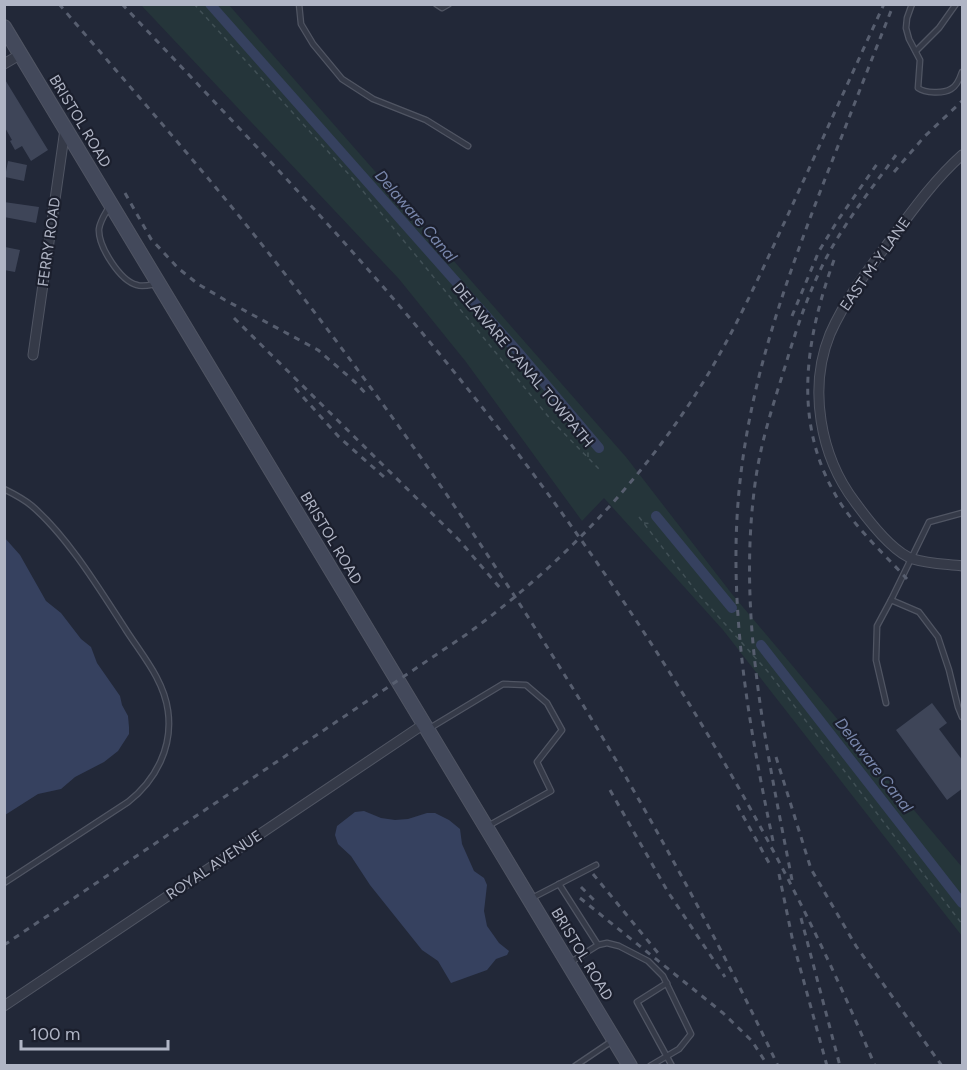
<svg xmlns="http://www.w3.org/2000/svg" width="967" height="1070" viewBox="0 0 967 1070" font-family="Figtree,sans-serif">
<rect width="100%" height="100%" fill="#222838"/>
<polygon fill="#25353a" points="141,5 229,5 626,457 732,594 962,867 962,936 723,630 604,498 582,521 466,362 399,279"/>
<g fill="#36415f">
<polygon points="4,537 20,555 46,601 61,613 81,639 91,647 97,663 120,696 122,705 128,716 129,727 129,734 118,751 104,762 75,777 61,789 38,794 5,815"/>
<polygon points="364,811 381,818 395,820 408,819 427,813 435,813 449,820 460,829 462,844 474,871 484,878 487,885 484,911 487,926 499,943 509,951 507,955 496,959 487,970 451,983 438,961 422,950 370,885 351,856 338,844 335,835 337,826 355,812"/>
</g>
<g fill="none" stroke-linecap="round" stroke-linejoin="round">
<g stroke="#36415f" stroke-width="10">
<polyline points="210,4 519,353 599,448"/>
<polyline points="656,516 732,608"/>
<polyline points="761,645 962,903"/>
</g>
</g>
<g fill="#3e4558">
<polygon points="4,78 48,150 31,161 22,146 15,150 10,141 12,140 4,126"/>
<polygon points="8,161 27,165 24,181 5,177"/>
<polygon points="4,202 39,207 36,223 4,217"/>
<polygon points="5,247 20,250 15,272 4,270"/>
<polygon points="932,703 947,723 939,729 963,761 963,788 947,800 896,730"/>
</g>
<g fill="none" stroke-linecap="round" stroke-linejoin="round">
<defs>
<g id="service">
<polyline points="299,4 301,24 313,44 342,79 373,99 426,120 468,146"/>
<polyline points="436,4 442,8 449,4"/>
<path d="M912,4l-5,14 -1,10 3,11 11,21 -2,28c7,5 25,6 33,1 6,-3 9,-11 11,-17"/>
<polyline points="916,51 939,28 956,4"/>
<path d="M109,207c-4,7 -9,14 -10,22 -1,17 21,52 38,56 5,2 13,0 19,-1"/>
<path d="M4,489c10,5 20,10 28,17 36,31 68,84 94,124 16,25 38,50 42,81 5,36 -12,69 -40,91l-124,81"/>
<polyline points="962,513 929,522 891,600 919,612 938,637 949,670 958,707 962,717"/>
<polyline points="886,703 876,660 877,626 891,600"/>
<polyline points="430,728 503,684 526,685 547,703 562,730 537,762 551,791 488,826"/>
<polyline points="559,884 598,945"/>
<polyline points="532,898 596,865"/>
<polyline points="571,962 598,945 607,943 619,946 648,961 663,976 691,1034 679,1049 650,1066"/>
<polyline points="667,983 637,1002 672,1066"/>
<polyline points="575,1066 612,1041"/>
</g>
<g id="minor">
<polyline points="4,64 21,54"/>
<path d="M962,155c-28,25 -50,56 -73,87 -22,29 -44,58 -59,92 -22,54 -10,122 25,168 13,18 37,50 58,57 16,5 33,5 49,7"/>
<polyline points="33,355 65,129"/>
<polyline points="4,1006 424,724"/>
</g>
<polyline id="secondary" points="4,27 630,1066"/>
</defs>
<use href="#service" stroke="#505563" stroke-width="7"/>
<use href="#minor" stroke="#505563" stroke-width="11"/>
<use href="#secondary" stroke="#505563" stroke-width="16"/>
<g stroke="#415056" stroke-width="1.5" stroke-dasharray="4.5 4.5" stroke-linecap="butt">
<polyline points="194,4 353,179 552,421 599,469"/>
<polyline points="588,457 588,448"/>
<polyline points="639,517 699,595 769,673 962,924"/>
<polyline points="644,523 653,524"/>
</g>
<use href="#service" stroke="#353a48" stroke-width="4.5"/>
<use href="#minor" stroke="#353a48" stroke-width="9"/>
<use href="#secondary" stroke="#43495b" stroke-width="14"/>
<g stroke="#575e6f" stroke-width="3" stroke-dasharray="6 6" stroke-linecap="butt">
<path d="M59,4c70,82 142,163 208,247 197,250 375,527 511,815"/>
<path d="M122,4c95,101 191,200 281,306 191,226 358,481 472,756"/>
<polyline points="894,172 924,137 962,101"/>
<polyline points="125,193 151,239 178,268 198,284 225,300 318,350 355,382 368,396"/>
<path d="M834,260c-30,83 -43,169 9,247 18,26 43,49 64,72"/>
<polyline points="792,316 819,251 838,220 877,164"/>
<polyline points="234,318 459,540 500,588"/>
<polyline points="295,388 339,437 384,477"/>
<polyline points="776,757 811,869 856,946 942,1066"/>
<polyline points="610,790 668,892 725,977"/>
<polyline points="737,805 769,863"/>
<path d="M773,841c-20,-95 -38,-193 -37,-291 1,-134 42,-249 89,-371 23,-58 45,-116 68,-173"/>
<polyline points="593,874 658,953"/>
<polyline points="779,874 793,942 827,1066"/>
<path d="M792,880c-25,-130 -55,-262 -37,-396 5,-39 17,-76 29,-114 13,-43 27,-87 50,-126 18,-31 41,-60 62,-89"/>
<polyline points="581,887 598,904"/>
<polyline points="580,898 723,1013 752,1041 768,1066"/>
<polyline points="801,918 840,1066"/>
<path d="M4,945l463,-311c92,-67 171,-149 232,-245 34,-54 60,-112 87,-170 33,-72 65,-143 98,-215"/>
</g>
</g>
<g text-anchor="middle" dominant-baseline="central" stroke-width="4.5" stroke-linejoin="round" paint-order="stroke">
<g font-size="15" fill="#b0b5c5" stroke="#1b1f2d">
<text transform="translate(80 121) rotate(59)">BRISTOL ROAD</text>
<text transform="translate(49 242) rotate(-82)">FERRY ROAD</text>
<text transform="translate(875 264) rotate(-55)">EAST M-Y LANE</text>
<text transform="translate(523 365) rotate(50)">DELAWARE CANAL TOWPATH</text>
<text transform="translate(331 538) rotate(59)">BRISTOL ROAD</text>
<text transform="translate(214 865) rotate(-34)">ROYAL AVENUE</text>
<text transform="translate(582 954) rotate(59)">BRISTOL ROAD</text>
</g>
<g font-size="16" font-style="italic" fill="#7987ac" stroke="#1b1f2d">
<text transform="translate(416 216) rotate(49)">Delaware Canal</text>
<text transform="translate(874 765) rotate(52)">Delaware Canal</text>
</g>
</g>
<rect width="967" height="1070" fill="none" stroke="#b0b5c5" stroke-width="12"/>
<path d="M21 1040v9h147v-9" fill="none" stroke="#b0b5c5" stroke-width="3"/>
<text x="30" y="1040" font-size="18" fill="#b0b5c5" stroke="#1b1f2d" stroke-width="4.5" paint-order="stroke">100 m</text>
</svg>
